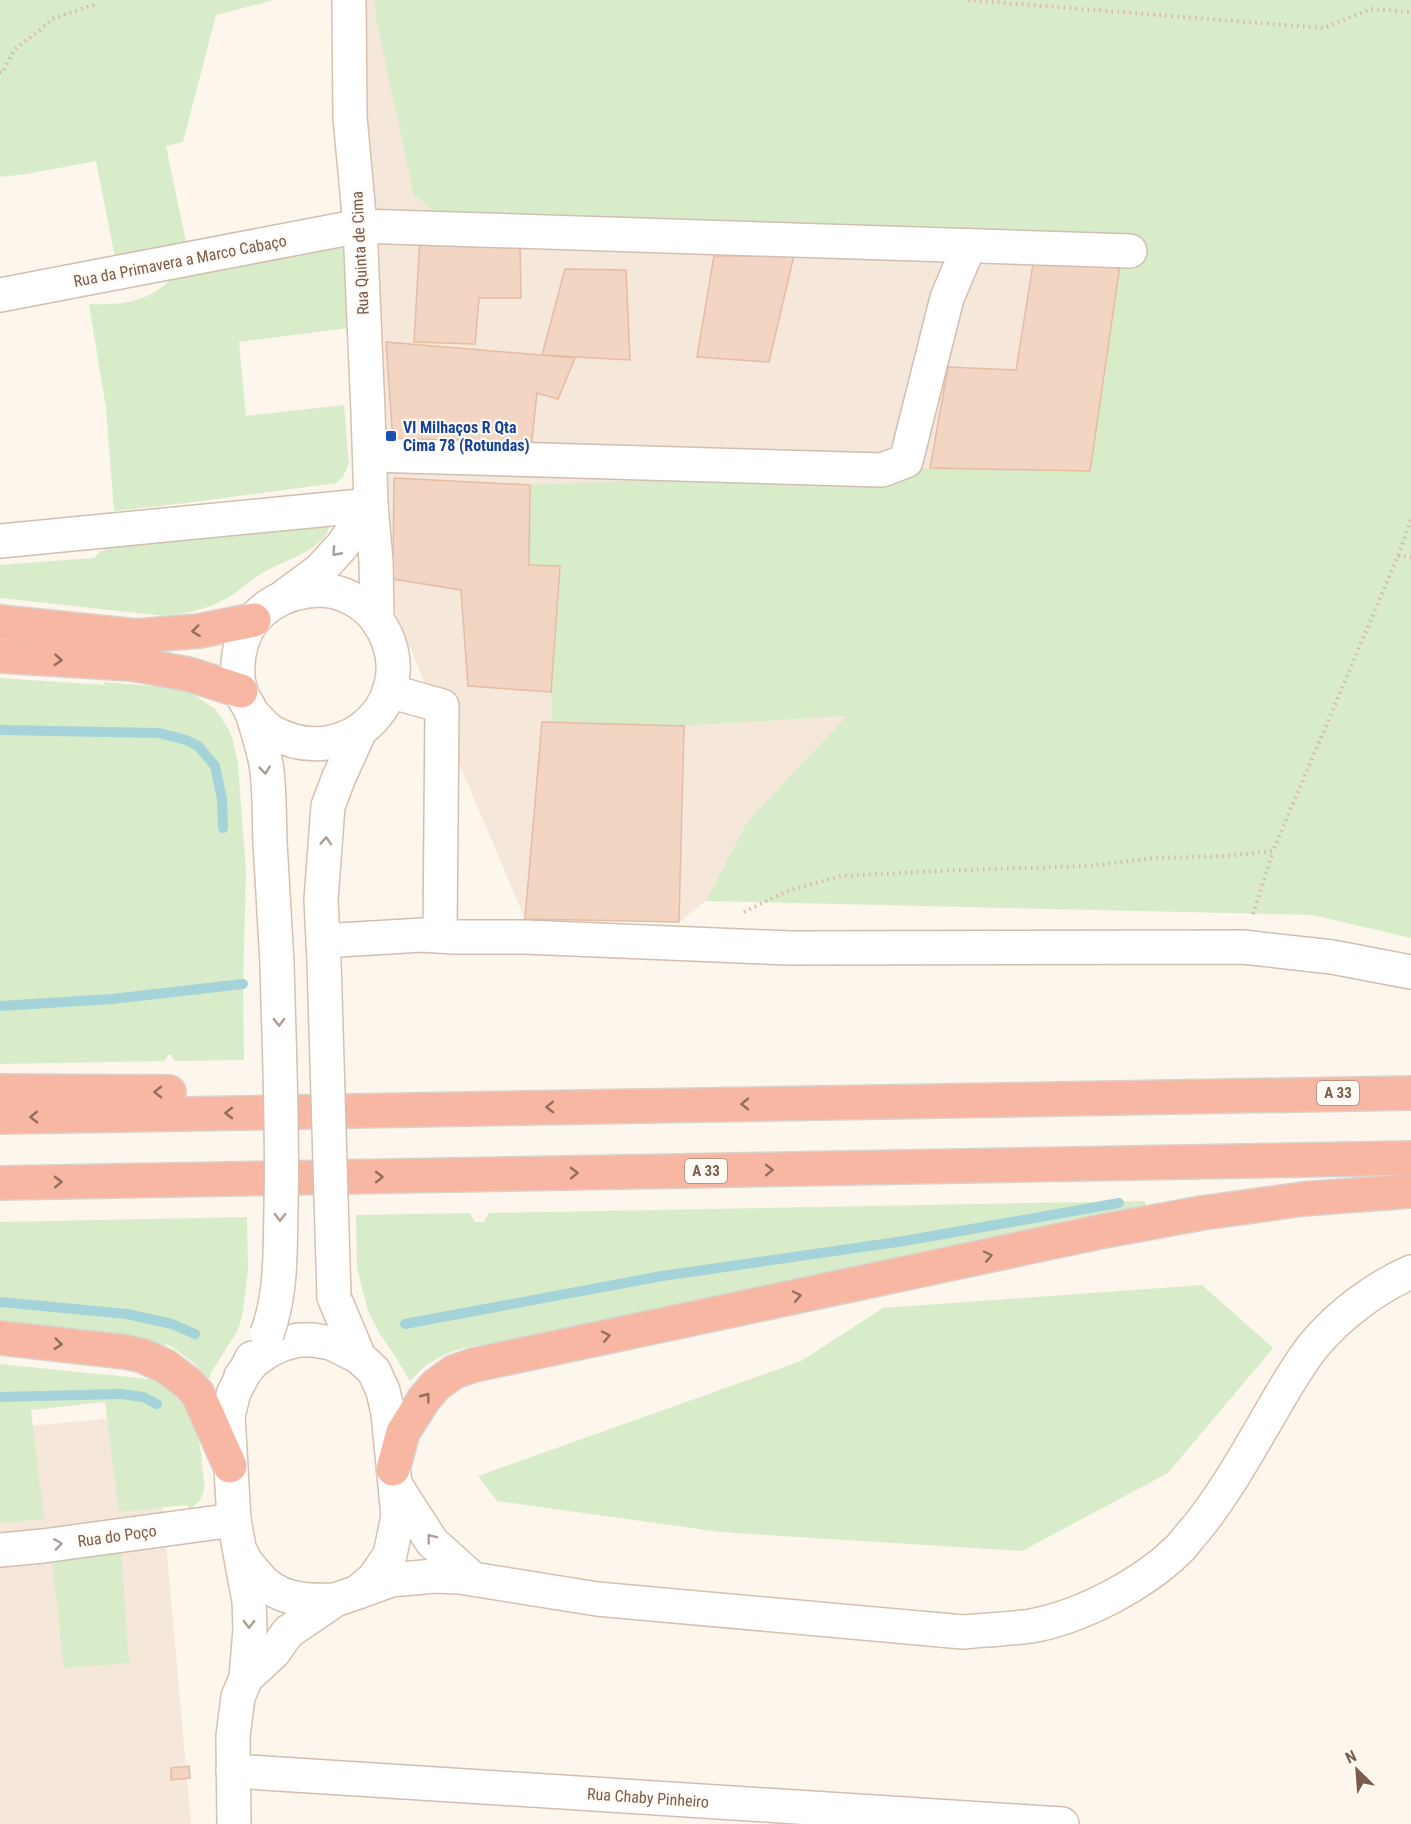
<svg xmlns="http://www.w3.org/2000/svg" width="1411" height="1824" viewBox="0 0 1411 1824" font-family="'Roboto Condensed',sans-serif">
<rect width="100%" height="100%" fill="#fdf6ec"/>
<g fill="#f5e8da">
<polygon points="358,0 375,0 376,19 1120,265 1090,471 930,468 560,566 551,692 552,722 684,726 848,716 747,822 706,901 679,922 525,919 384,586"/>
<polygon points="114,1418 155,1419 191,1824 0,1824 0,1427 7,1428"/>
</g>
<g fill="#d8ecc9">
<polygon points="0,0 274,0 216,15 183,142 166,146 186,242 115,258 96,161 27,174 0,177"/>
<polygon points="375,0 1411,0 1411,938 1313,915 706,901 747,822 847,716 684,726 552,722 551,692 560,566 529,565 530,485 930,468 1090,471 1120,265 450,223 414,195 376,19"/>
<path d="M345,245l4,83 -110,14 7,74 98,-11 5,58 -6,14 -7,6 -150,20 -72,8 -8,-103 -17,-104c33,1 58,-1 82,-25z"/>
<path d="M330,517c-1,5 -1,10 -2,14 -8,19 -46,31 -62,40 -12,6 -20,14 -31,22 -21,15 -45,20 -70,23l-165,-18v-33l94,-7 6,-6 13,-7z"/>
<polygon points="0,678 104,685 104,682 173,688 191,693 215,709 229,730 233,741 238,764 246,872 243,984 244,1060 174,1061 171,1055 168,1055 164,1061 0,1064"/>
<path d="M1145,1201v7l-647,136c-31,2 -48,5 -74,23 -5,4 -9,10 -14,14l-15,-25 -15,-22 -12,-23 -11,-43 -1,-53 114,-2 5,9h9l5,-9z"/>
<path d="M247,1217l1,54 -6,46 -5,15 -24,37 -4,9h-2c-10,-15 -25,-24 -40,-34l-6,5 -161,-26v-101z"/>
<polygon points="1202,1285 1273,1348 1168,1473 1022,1551 720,1532 497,1501 478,1476 801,1361 883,1308"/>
<path d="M0,1364l148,15 1,-2c12,7 24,15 33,26 16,21 19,44 21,70 1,8 3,16 -1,23 -2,6 -8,10 -13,13l-2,-4 -68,7 -14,-110 -74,8 13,109 -44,4z"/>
<polygon points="121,1552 129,1663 64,1668 52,1559"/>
</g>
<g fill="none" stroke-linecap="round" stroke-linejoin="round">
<g stroke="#a5d3da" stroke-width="10">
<polyline points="0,730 159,733 186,740 198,746 215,766 222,799 223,828"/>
<polyline points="0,1006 112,999 243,984"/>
<polyline points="0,1302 127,1314 172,1324 195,1334"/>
<polyline points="405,1324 662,1276 904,1241 1119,1203"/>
<polyline points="0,1397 121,1394 143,1397 157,1404"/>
</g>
</g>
<g fill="#f3d5c3" stroke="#e6bba3" stroke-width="1.5">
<polygon points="420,238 520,242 521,298 479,298 475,344 414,342"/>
<polygon points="794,255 769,362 697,357 714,256"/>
<polygon points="1034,258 1120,265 1090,471 930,468 948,367 1016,370"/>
<polygon points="565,269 626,270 630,360 542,355"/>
<polygon points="386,342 575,358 558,399 537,393 531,449 393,442"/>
<polygon points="394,478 530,485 529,565 560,566 551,692 468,686 461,590 393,579"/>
<polygon points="542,722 684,726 679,922 525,919"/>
<polygon points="189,1766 190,1778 171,1780 171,1768"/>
</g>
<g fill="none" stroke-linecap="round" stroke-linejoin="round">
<defs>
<g id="street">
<polyline points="0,295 360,226 1130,251"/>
<polyline points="370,455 882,470 906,461 947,298 969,246"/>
<polyline points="0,541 371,505"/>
<polyline points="389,691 442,706 440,936"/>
<polyline points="323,941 422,935 454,937 525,937 789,948 1243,947 1332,957 1411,972"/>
<polyline points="0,1550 43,1546 234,1520"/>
<polyline points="233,1771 1062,1824"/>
</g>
<g id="secondary">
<polyline points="349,0 350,117 360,226 368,412 371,505 376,561 377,619"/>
<polyline points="286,595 320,570 341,547 371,505"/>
<path d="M252,713c6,6 13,15 20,19 77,43 156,-40 105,-112 -12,-18 -37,-30 -58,-30 -34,1 -67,19 -77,52 -5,15 -6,35 -1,50 3,8 9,15 12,24 5,16 10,32 13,48 4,25 3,52 4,78 2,40 5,81 7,122"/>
<polyline points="324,961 321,900 328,806 339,777 360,731"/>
<polyline points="334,1297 359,1357"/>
<polyline points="241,1376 254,1361 268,1351 283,1344 298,1340 313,1340 331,1343 359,1357 374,1371 383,1391 388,1413 398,1516 390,1555 374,1578 358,1592 335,1600 288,1632 274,1652 246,1678"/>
<polyline points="396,1486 432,1542 473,1579"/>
<path d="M242,1554c3,8 9,14 14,20 20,26 48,27 79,26"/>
<path d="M358,1592l33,-12 44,-4 25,1 137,22 366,33c22,-2 45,-3 68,-6 50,-9 111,-41 147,-76 7,-7 12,-15 18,-21 26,-32 46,-67 67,-103 16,-27 31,-56 51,-81 25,-30 61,-57 97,-73"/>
<polyline points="234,1824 233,1736 238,1697 246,1678 250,1629 249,1601 234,1520 228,1416 234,1392 252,1358"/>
</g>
<g id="highway">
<polyline points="0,622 136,636 199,631 254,620"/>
<polyline points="0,656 132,664 188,674 241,691"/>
<polyline points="0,1091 169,1092"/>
<polyline points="0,1117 1411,1093"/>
<polyline points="0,1183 1411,1158"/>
<polyline points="0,1338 126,1352 143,1356 165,1366 188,1383 198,1394 230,1466"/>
<polyline points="393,1469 403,1432 424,1399 436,1385 454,1372 474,1365 1104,1231 1202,1213 1303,1199 1411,1191"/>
</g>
</defs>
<use href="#street" stroke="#d1beb0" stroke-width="36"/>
<use href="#secondary" stroke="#d6c0b0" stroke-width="36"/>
<use href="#highway" stroke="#dad1cd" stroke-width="36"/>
<g stroke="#d9b8a5" stroke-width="4" stroke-dasharray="1.5 4.5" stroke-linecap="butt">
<polyline points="968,0 1323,28 1371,9 1411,12"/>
<polyline points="0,72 2,73 15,49 40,30 52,19 93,5 95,0"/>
<polyline points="1398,556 1411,557"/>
<polyline points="744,912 787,891 841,876 960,870 1089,866 1154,858 1227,856 1273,851 1398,556 1411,519"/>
<polyline points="1253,914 1273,851"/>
</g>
<use href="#street" stroke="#fff" stroke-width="33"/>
<use href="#secondary" stroke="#fff" stroke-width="33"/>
<use href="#highway" stroke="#f7b7a3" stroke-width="33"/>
<defs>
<g id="secondary-bridge">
<polyline points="324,961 334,1297"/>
<path d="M267,1334c15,-41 13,-85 14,-127 2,-81 -2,-162 -4,-243"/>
</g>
</defs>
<use href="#secondary-bridge" stroke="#d6c0b0" stroke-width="36" stroke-linecap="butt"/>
<use href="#secondary-bridge" stroke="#fff" stroke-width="33"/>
</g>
<defs><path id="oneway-chevron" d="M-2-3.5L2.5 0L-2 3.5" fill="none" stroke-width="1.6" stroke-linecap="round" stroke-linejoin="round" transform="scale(1.5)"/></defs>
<g stroke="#af9d94">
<use href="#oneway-chevron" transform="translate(336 552) rotate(132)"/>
<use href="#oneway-chevron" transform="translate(265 770) rotate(84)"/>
<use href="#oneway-chevron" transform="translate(326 841) rotate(-86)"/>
<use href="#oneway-chevron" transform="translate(279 1022) rotate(89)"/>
<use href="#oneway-chevron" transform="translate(280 1217) rotate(91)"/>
<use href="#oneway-chevron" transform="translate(431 1538) rotate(-128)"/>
<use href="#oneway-chevron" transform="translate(58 1544) rotate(-8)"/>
<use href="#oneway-chevron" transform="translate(249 1624) rotate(91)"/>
</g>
<g stroke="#936e5e">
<use href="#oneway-chevron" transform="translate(196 631) rotate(173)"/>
<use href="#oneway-chevron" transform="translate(58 660) rotate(4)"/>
<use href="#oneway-chevron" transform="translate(158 1092) rotate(179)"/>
<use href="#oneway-chevron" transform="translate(745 1104) rotate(179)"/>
<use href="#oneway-chevron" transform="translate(550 1107) rotate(179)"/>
<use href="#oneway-chevron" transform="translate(229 1113) rotate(179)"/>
<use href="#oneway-chevron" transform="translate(34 1117) rotate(179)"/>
<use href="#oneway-chevron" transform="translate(769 1170) rotate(-1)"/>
<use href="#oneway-chevron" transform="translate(574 1173) rotate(-1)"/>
<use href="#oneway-chevron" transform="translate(379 1177) rotate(-1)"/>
<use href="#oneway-chevron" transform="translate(58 1182) rotate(-1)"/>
<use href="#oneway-chevron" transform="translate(988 1256) rotate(-12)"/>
<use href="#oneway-chevron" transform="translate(797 1296) rotate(-12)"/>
<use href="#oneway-chevron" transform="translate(606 1336) rotate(-12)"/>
<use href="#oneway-chevron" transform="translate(58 1344) rotate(6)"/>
<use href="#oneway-chevron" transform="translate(426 1397) rotate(-53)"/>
</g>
<rect fill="#1a4fb4" stroke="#fffaf3" stroke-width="2" x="385" y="430" width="12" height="12" rx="3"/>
<g text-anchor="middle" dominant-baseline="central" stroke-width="4.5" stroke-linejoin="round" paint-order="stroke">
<g fill="#fffaf3" stroke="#a28b7f" stroke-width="1.5">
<rect x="1317" y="1081" width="42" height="24" rx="4.5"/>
<rect x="685" y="1159" width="42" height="24" rx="4.5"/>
</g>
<g font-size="15" font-weight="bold" fill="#7a5c4d">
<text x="1338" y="1093">A 33</text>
<text x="706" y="1171">A 33</text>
</g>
<g font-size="16" fill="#7a5c4d" stroke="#fffaf3">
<text transform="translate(360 253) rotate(-93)">Rua Quinta de Cima</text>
<text transform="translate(180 261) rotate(-11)">Rua da Primavera a Marco Cabaço</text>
<text transform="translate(117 1536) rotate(-8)">Rua do Poço</text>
<text transform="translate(648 1798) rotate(4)">Rua Chaby Pinheiro</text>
</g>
<g font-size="16" font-weight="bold" fill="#164399" stroke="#fffaf3" text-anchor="start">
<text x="403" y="427">Vl Milhaços R Qta<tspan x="403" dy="18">Cima 78 (Rotundas)</tspan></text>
</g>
</g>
<g transform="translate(1357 1770) rotate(335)" stroke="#fffaf3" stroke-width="4.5" paint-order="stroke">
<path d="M0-4.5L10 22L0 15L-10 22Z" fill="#7a5c4d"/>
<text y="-9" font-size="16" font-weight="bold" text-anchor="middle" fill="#7a5c4d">N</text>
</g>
</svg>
